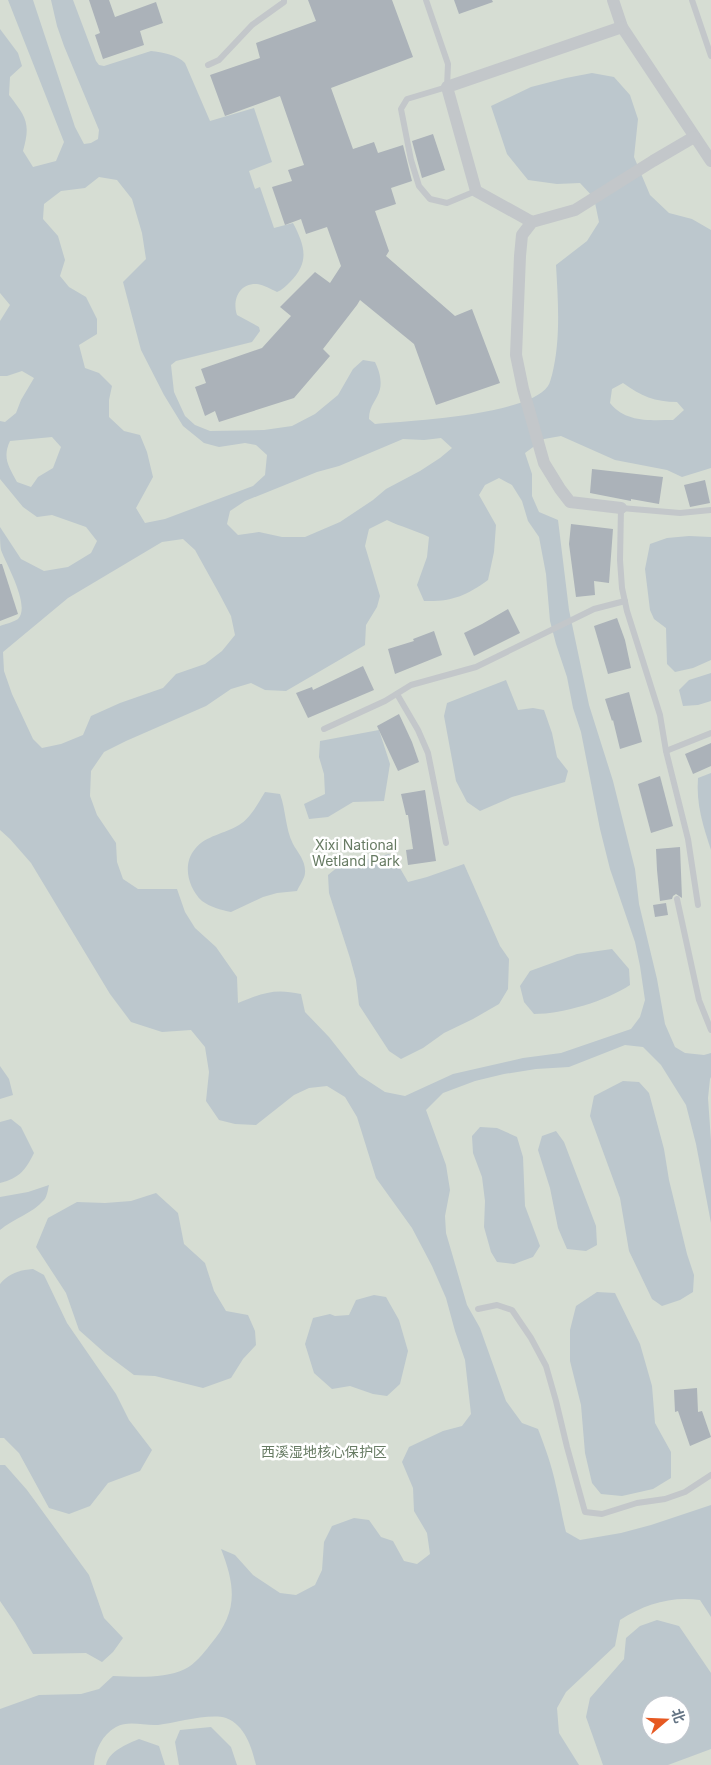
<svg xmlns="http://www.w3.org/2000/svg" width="711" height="1765" viewBox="0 0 711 1765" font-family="Inter,'Noto Sans SC',sans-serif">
<rect width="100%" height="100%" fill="#f6f6f2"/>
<path fill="#d6ddd3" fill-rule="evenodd" d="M0,0h711v1765h-711zM651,1705h30v30h-30z"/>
<g fill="#bcc7cd" fill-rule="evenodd">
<path d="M8,0h25l42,127 9,17 7,-1 7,-4 1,-9 -35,-84 -7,-20 -6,-26h22l23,61 3,4 5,1 47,-15c11,1 27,4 34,12l25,58 44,-13 18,54 -23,9 6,18 5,-2 14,41 19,-5c12,23 17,39 -3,59 -4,4 -8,8 -13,10 -6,-3 -13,-7 -20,-8 -18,-1 -25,16 -20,31l22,12 1,4 -8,11 -76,19 -5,4 3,27 11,24 10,9 15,6 54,-1 28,-4 23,-12 23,-19 15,-26 10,-9 12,2c4,8 7,18 5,27 -3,12 -11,16 -11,30l6,5c35,-3 153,-9 173,-38 2,-3 3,-8 4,-11 9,-36 6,-74 4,-110l31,-24 12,-19 -5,-24 -14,-15 -23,1 -29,-4 -21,-26 -16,-48 40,-19 35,-9 26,-5 22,4 16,18 8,24 -4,38 16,38 19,18 23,6 19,11v238l-29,9 -15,-7 -52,-10 -54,-24 -17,3 -19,14 7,21v22l7,16 19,8 11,90 20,95 24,76 22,88 4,35 18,75 8,45 10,23 10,6 19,2 7,-2v24l-1,2 -2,19 3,43v82l-15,-79 -10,-39 -25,-40 -18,-18 -18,-2 -56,22 -33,2 -32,5 -29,7 -32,12 -17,17 20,55 4,25 -5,26 1,17 21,72 13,23 26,73 16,22 16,6c7,18 14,37 18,57 4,16 6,31 10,46l14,8 41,-7 30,-8 60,-20v112l-11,-17c-29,-4 -55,4 -80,20l-5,26 -49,46 -9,16 2,25 20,32h-323c-4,-17 -11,-40 -30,-47 -17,-5 -50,5 -68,7 -14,1 -29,-5 -42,2 -14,8 -21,23 -22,38h-94v-56l39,-14 42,-1 18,-5 14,-13c23,1 51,3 72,-7 10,-5 18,-15 25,-24 28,-32 26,-58 11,-96l14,6 18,20 27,18 16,2 19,-10 7,-15 2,-28 8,-16 22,-8 15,2 12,17 12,4 11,20 13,3 13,-10 -3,-21 -13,-22 -1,-23 -11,-26 7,-15 34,-16 19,-5 9,-12 -6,-54 -10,-29 -9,-33 -14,-32 -20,-38 -36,-50 -19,-61 -12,-20 -18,-11 -18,2 -15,7 -38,30 -21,-1 -16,-4 -13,-19 3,-29 -4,-25 -14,-17 -29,2 -31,-10 -21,-28 -79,-131 -21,-24 -10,-9v-204c5,-2 14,-4 18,-7 13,-13 -12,-55 -17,-69 -1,-6 -1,-16 -1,-23l21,32 23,12 24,-4 23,-14 6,-12 -11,-14 -34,-12 -15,2 -14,-10 -23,-28v-58l5,1 11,-9 5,-13 13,-22 -12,-7 -15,5h-7v-55l10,-16 -10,-12v-264l18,24 4,13 -12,11 -1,18c17,22 22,28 14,56l10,16 23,-6 8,-19zM99,177l18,3 15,19 10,34 4,26 -23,23 18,68 23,45 19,31 21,17 15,4 26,-4 11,2 11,10 -2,20 -12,11 -88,33 -20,4 -9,-15 17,-31 -6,-25 -7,-17 -16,-4 -15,-14v-17l3,-14 -13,-13 -14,-5 -6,-23 18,-11v-15l-11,-22 -17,-10 -9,-11 5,-16 -7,-24 -15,-17 1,-15 17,-13 24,-3zM623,383c18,13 32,19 54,19l7,8 -11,10c-23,0 -47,3 -63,-17l2,-14zM52,437l9,10 -8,21 -15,9 -7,10 -14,-5c-8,-15 -15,-24 -7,-41zM441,438l11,10 -12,10 -20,13 -34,18 -13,11 -33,22 -35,15h-23l-23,-5 -21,3 -11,-11 3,-13 15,-10 72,-29 22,-6 64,-27 21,1zM499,478l13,7 10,16 6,20 11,16 7,37 4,47 6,23 11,33 6,31 8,24 19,97 10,40 25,73 5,24 5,34 -5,17 -9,12 -70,24 -38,5 -70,16 -48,22 -20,-4 -26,-17 -30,-38 -24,-25 -4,-18c-27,-6 -38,-1 -63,9l-1,-26 -21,-30 -21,-19 -10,-16 -8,-23h-39l-15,-10 -6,-17 -1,-19 -19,-28 -7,-19 1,-25 13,-19 22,-11 80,-35 25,-17 20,-6 14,7 21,1 79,-46 1,-20 11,-18 3,-11 -15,-50 4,-17 18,-9c14,7 28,10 42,17l-2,20 -10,28 7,16c27,1 42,-5 64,-21l6,-28 2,-27 -17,-30 6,-10zM183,539l12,11 25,45 11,21 4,19 -13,16 -17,13 -29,10 -13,14 -43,15 -29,13 -8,19 -22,9 -19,4 -9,-9 -21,-45 -8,-23 -1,-19 65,-54 94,-56z"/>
<polygon points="689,536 711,537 711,660 693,668 675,672 667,664 666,628 654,619 650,610 645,569 650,544 667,538"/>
<polygon points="711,673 711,701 698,705 683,706 679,690 689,680"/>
<polygon points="506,680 518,710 533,708 544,710 552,733 557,757 568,771 565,782 512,797 480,811 467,802 456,781 444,716 447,703"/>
<polygon points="379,730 390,764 384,801 353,802 328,817 309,819 304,804 325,794 324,774 319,757 320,741"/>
<path d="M711,773v77c-8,-24 -15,-46 -13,-72z"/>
<path d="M265,792l15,2c6,16 5,34 13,50 5,9 13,17 12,29 0,5 -6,13 -8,18l-20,2 -14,4 -32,15c-10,-2 -21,-5 -29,-11 -14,-13 -20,-37 -7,-52 11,-14 30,-15 44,-24 12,-7 19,-22 26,-33z"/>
<polygon points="389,854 397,863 408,882 427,877 464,864 500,946 509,959 508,989 499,1004 473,1019 444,1033 423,1048 401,1059 389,1051 359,1005 356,980 350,958 329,893 328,875 339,866"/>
<path d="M612,949l17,20 1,16c-24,16 -67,29 -96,29l-10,-12 -4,-16 10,-15 47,-17z"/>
<polygon points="0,1066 9,1079 13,1095 0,1099"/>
<polygon points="623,1081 639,1082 649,1093 664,1149 669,1180 687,1254 694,1275 693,1292 680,1300 662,1306 652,1299 629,1251 620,1198 590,1116 594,1096"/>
<path d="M11,1119l10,8 13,26c-8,16 -14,25 -34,30v-61z"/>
<polygon points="480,1127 497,1128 517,1137 523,1157 525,1206 540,1246 533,1257 514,1264 497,1262 491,1252 484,1227 485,1201 482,1177 473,1153 472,1136"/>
<polygon points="556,1131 564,1142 596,1226 597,1245 586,1251 567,1249 558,1228 550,1188 538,1150 542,1136"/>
<path d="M49,1185c-1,4 -2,12 -5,15 -11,13 -31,19 -44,30v-33l28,-5z"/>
<polygon points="156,1193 178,1213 184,1244 205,1263 214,1291 226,1311 248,1315 255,1331 256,1345 243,1359 231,1378 203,1388 155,1376 134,1375 106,1354 79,1330 66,1293 36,1247 48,1218 77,1202 105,1203 131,1201"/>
<path d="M33,1269l11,6 23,48 49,71 13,26 23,30 -12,21 -32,12 -18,23 -21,8 -20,-6 -30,-55 -15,-15h-4v-154c9,-11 20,-14 33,-15z"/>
<polygon points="597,1292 615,1293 640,1344 652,1386 655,1423 671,1452 671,1478 653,1489 622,1496 601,1494 592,1483 585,1453 581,1405 570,1361 570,1330 576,1306"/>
<polygon points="374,1295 386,1297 399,1320 408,1351 400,1384 387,1396 373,1394 350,1386 332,1389 314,1373 305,1344 313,1318 330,1314 335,1316 349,1315 356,1300"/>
<polygon points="0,1465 5,1465 27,1490 89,1575 104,1618 123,1638 113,1652 102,1662 86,1653 33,1654 15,1623 0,1601"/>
<path d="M657,1620l22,6 32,47v76l-43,16h-65l-17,-48 4,-19 34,-39 2,-21 14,-12zM651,1705h30v30h-30z"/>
<polygon points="211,1727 231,1747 237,1765 179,1765 175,1742 180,1730"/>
<path d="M139,1739l20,7 6,19h-59c3,-14 21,-21 33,-26z"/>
</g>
<g fill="#abb2b9">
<polygon points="89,0 109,0 115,17 156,2 163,23 140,31 144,45 103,59 95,35 100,33"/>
<polygon points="308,0 392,0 413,57 331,88 353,149 374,142 378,153 403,145 412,181 391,188 396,204 375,211 389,251 386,256 455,316 472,309 500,383 436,405 414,344 360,300 357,305 323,349 330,356 294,398 219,422 215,411 205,416 195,387 206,383 201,369 262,348 291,316 280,307 315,272 330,283 341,266 327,227 306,234 301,219 285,225 272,187 292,181 288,170 304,165 280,96 225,116 210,75 260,58 256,43 316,21"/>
<polygon points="454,0 492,0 493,2 459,14"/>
<polygon points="433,134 445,170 422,178 412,141"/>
<polygon points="592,469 663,477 659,504 631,499 631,501 590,493"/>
<polygon points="705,480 710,503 690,507 684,485"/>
<polygon points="571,524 613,529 609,583 594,581 595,595 576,597 569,544"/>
<polygon points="0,564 2,564 18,614 0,621"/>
<polygon points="508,609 520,633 474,656 464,633 482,624"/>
<polygon points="617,618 625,640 631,668 608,674 594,626"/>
<polygon points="434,631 442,655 395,674 388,649 414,641 413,639"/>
<polygon points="363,666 374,690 308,718 296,693 312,687 313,690"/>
<polygon points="629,692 642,742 620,749 613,720 612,721 605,699"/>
<polygon points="399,714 412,742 419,762 398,771 377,726"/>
<polygon points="711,743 711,766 693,774 685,754"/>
<polygon points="660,776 673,826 651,833 638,784"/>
<polygon points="425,790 436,861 408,865 406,850 413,849 408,815 406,815 401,794"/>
<polygon points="680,847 682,898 676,894 673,896 672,899 660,901 657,870 656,849"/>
<polygon points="666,903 668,915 655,917 653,905"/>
<polygon points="697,1388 698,1412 702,1411 711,1437 690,1446 678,1411 675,1412 674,1390"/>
</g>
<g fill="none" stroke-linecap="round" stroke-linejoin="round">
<g stroke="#c3c7ca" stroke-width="6">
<polyline points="426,0 448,64 447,87 407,99 401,109 411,160 419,186 430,199 447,203 476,191"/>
<polyline points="692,0 711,56"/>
<polyline points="208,65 219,60 252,25 284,2 284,0"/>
<polyline points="397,694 418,730 428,753 446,843"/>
<polyline points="324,729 385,701 411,685 476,667 594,609 625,601"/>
<polyline points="666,751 711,733"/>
<polyline points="677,899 699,1000 711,1030"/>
<polyline points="698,905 688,839 666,751 660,715 627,611 622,588 620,560 621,508 680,513 711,510"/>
<polyline points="478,1309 497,1305 512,1310 531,1338 546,1366 556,1401 567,1447 585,1512 602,1514 637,1503 665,1499 685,1492 711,1475"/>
</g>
<g stroke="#c3c7ca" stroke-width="12">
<polyline points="613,0 622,27 711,161"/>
<polyline points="532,222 476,191 447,87 622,27"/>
<polyline points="621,508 570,502 560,489 544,463 523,389 516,355 520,256 522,235 532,222 575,210 653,161 694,137"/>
</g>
</g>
<g text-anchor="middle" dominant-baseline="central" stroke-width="5" stroke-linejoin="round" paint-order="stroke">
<g font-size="14" fill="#677b63" stroke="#fff">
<text x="356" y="844">Xixi National<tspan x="356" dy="16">Wetland Park</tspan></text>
<text x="324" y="1451">西溪湿地核心保护区</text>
</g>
</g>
<g transform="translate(666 1720) rotate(71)"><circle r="24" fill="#ffffff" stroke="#c1c7ce"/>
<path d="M0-4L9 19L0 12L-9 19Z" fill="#e65922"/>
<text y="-8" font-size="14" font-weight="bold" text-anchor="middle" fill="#647484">北</text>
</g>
</svg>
